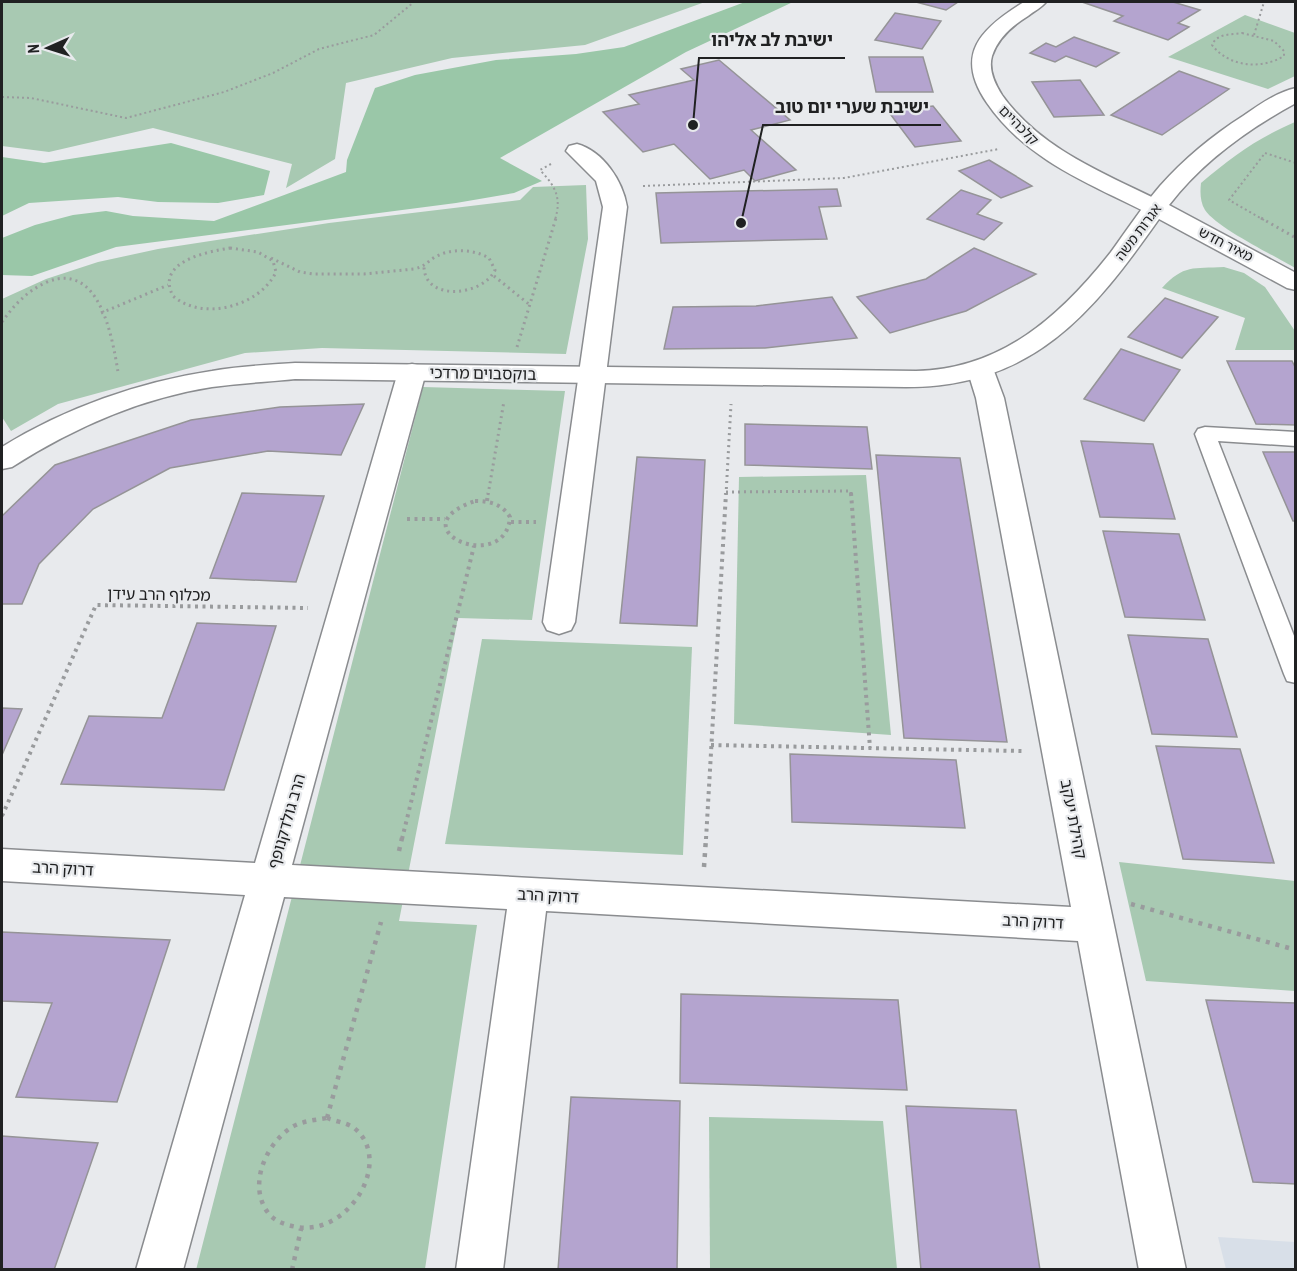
<svg xmlns="http://www.w3.org/2000/svg" width="1297" height="1271" viewBox="0 0 1297 1271" font-family="'PT Sans Narrow','Noto Sans Hebrew',sans-serif">
<rect width="100%" height="100%" fill="#e8eaed"/>
<polygon fill="#d8dfe8" points="1218,1237 1295,1242 1295,1269 1226,1269"/>
<g fill="#a8c9b2">
<polygon points="2,2 705,2 585,45 452,58 346,83 335,159 286,188 292,164 153,128 49,152 2,146"/>
<polygon points="1245,15 1295,33 1295,76 1268,89 1168,57"/>
<path d="M1295,122h1l-1,146c-20,-12 -78,-40 -90,-58 -5,-8 -5,-18 -4,-27 32,-27 55,-44 94,-61z"/>
<polygon points="586,185 588,239 566,354 322,348 245,353 58,404 11,431 2,417 2,299 46,279 98,262 158,249 329,223 520,200 533,187"/>
<path d="M1224,267l20,6 21,14 30,44v19h-60l10,-32 -83,-30c22,-24 31,-19 62,-21z"/>
<polygon points="423,387 565,391 532,620 458,618 399,921 477,925 425,1269 196,1270"/>
<polygon points="866,475 891,735 734,724 739,477"/>
<polygon points="482,639 692,647 683,855 445,844"/>
<polygon points="1119,862 1295,881 1295,991 1146,981"/>
<polygon points="709,1117 883,1121 897,1269 710,1269"/>
</g>
<g fill="#9ac7a8">
<polygon points="745,2 793,2 686,52 500,158 542,181 514,193 456,203 116,247 32,276 2,275 2,238 35,225 73,215 106,211 133,216 214,221 346,172 347,160 375,88 415,75 496,60 576,54 624,47"/>
<polygon points="171,143 270,171 264,195 218,203 158,202 118,197 29,203 2,216 2,157 44,163"/>
</g>
<g fill="#b4a4cf" stroke="#959497" stroke-width="1.5">
<polygon points="916,2 958,2 946,10"/>
<polygon points="1082,2 1173,2 1200,10 1178,23 1189,27 1168,40 1114,21 1123,16"/>
<polygon points="895,13 941,21 922,49 875,40"/>
<polygon points="1074,37 1119,53 1096,67 1066,56 1055,62 1030,53 1046,43 1056,47"/>
<polygon points="869,57 923,57 933,92 876,92"/>
<polygon points="719,60 790,120 751,130 796,170 755,181 744,170 710,179 674,144 643,152 603,112 639,104 629,95 694,80 681,69"/>
<polygon points="1179,71 1229,89 1162,135 1111,115"/>
<polygon points="1080,80 1104,115 1054,117 1032,82"/>
<polygon points="933,106 961,141 915,147 888,111"/>
<polygon points="989,160 1009,172 1032,186 1001,198 959,171"/>
<polygon points="837,189 841,206 819,207 827,239 661,243 656,193"/>
<polygon points="961,190 991,200 977,214 1002,223 984,240 927,219"/>
<polygon points="974,248 1036,274 966,311 890,333 857,297 926,279"/>
<polygon points="832,297 857,338 765,348 664,349 673,307 756,306"/>
<polygon points="1165,298 1218,317 1182,358 1128,337"/>
<polygon points="1121,349 1180,370 1144,421 1084,399"/>
<polygon points="1227,361 1292,361 1296,369 1296,425 1256,424"/>
<polygon points="364,404 341,455 268,451 170,468 93,509 39,564 22,604 2,604 2,516 55,465 191,420 280,407"/>
<polygon points="745,424 867,427 872,469 745,465"/>
<polygon points="1081,441 1153,444 1175,519 1100,517"/>
<polygon points="1263,452 1296,452 1296,521 1293,521"/>
<polygon points="876,455 960,458 1007,742 904,738"/>
<polygon points="637,457 705,460 697,626 620,623"/>
<polygon points="242,493 324,496 296,582 210,578"/>
<polygon points="1103,531 1179,534 1205,620 1125,617"/>
<polygon points="197,623 276,626 224,790 61,784 89,716 162,718"/>
<polygon points="1128,635 1208,639 1237,737 1152,734"/>
<polygon points="2,708 22,709 2,755"/>
<polygon points="1156,746 1240,749 1274,863 1183,859"/>
<polygon points="790,754 956,760 965,828 792,822"/>
<polygon points="2,932 170,940 117,1102 16,1097 52,1003 2,1001"/>
<polygon points="681,994 898,1000 907,1090 680,1083"/>
<polygon points="1206,1000 1296,1003 1296,1184 1253,1182"/>
<polygon points="571,1097 680,1101 677,1270 558,1270"/>
<polygon points="906,1106 1016,1110 1040,1270 921,1270"/>
<polygon points="2,1136 98,1143 54,1270 2,1270"/>
</g>
<g fill="none" stroke-linecap="round" stroke-linejoin="round">
<defs>
<polygon id="service" points="1205,427 1296,432 1296,446 1218,441 1296,641 1296,683 1287,681 1284,674 1195,434 1198,429"/>
<g id="minor">
<path d="M1024,2h22c-5,6 -12,9 -18,14 -16,10 -30,22 -36,40 -4,14 3,28 10,39 39,55 104,79 162,108l4,5 -4,5 -8,2 -8,-2c-58,-29 -123,-54 -161,-110 -33,-48 -7,-74 37,-101z"/>
<path d="M577,144c26,7 46,37 50,63l-52,415 -4,8 -12,4 -12,-4 -4,-8 60,-415 -7,-26 -30,-30 3,-5z"/>
<polygon points="981,361 991,363 1004,398 1186,1270 1139,1270 1078,941 546,911 503,1270 456,1270 507,909 284,897 183,1270 136,1270 245,895 2,881 2,849 255,863 398,372 402,366 412,364 422,366 426,372 292,865 1071,907 976,398 967,369 971,363"/>
</g>
<path id="tertiary" d="M1296,88v15c-48,26 -94,59 -127,102l127,68v17l-9,-2 -128,-69c-67,95 -126,168 -253,168l-611,-8c-28,3 -55,4 -83,8 -71,11 -139,41 -200,80l-10,2v-22c63,-39 137,-65 210,-76 28,-5 55,-6 83,-8l621,8c85,-2 144,-54 195,-119 16,-22 31,-45 49,-66 24,-27 53,-51 83,-70 16,-11 34,-24 53,-28z"/>
</defs>
<use href="#service" stroke="#8a8c8f" stroke-width="3"/>
<use href="#minor" stroke="#8a8c8f" stroke-width="3"/>
<use href="#tertiary" stroke="#8a8c8f" stroke-width="3"/>
<g stroke="#999b9d" stroke-width="2" stroke-dasharray="2 3" stroke-linecap="butt">
<path d="M1242,33l32,8 10,10v5c-23,14 -55,11 -72,-11 5,-12 19,-10 30,-12z"/>
<polyline points="1254,35 1264,2"/>
<polyline points="2,97 31,98 126,118 224,92 273,73 319,49 374,35 414,2"/>
<polyline points="1265,153 1296,163"/>
<path d="M551,164l-11,6c15,16 22,27 15,50"/>
<polyline points="643,186 844,178 999,149"/>
<polyline points="1264,220 1229,200 1265,153"/>
</g>
<g stroke="#999b9d" stroke-width="3" stroke-dasharray="2 4" stroke-linecap="butt">
<polyline points="1261,218 1296,238"/>
<path d="M230,248l28,4 15,9 3,11c-16,34 -73,50 -103,24 -18,-34 33,-44 57,-48z"/>
<path d="M271,258l29,14 13,2h51l50,-5c10,-2 13,-7 21,-12 16,-9 38,-8 54,1l6,12c-12,26 -70,32 -71,-3"/>
<polyline points="494,276 530,305"/>
<polyline points="101,313 168,285"/>
<path d="M2,322c12,-17 25,-31 45,-40 52,-21 65,53 71,90"/>
<polyline points="517,347 556,218"/>
<polyline points="726,492 851,491 851,495"/>
<polyline points="488,495 504,401"/>
<polyline points="726,495 731,404"/>
</g>
<g stroke="#999b9d" stroke-width="4" stroke-dasharray="3 4.5" stroke-linecap="butt">
<polyline points="851,493 870,748"/>
<path d="M475,501c15,0 27,3 35,16 -4,59 -116,12 -35,-16z"/>
<polyline points="487,501 488,493"/>
<polyline points="407,519 445,519"/>
<polyline points="511,522 536,522"/>
<polyline points="711,745 1022,751"/>
<polyline points="2,816 96,605 308,608"/>
<polyline points="402,839 474,546"/>
<polyline points="706,839 726,493"/>
</g>
<g stroke="#999b9d" stroke-width="4.5" stroke-dasharray="4 6" stroke-linecap="butt">
<polyline points="399,851 402,838"/>
<polyline points="704,867 706,838"/>
<polyline points="1131,904 1296,950"/>
<polyline points="327,1118 381,922"/>
<path d="M327,1118c8,3 19,5 26,9 42,32 -3,109 -56,100 -11,-2 -21,-5 -28,-13 -22,-27 -4,-70 23,-87 10,-6 23,-7 35,-9z"/>
<polyline points="292,1270 301,1229"/>
</g>
<use href="#service" fill="#fff" fill-rule="evenodd"/>
<use href="#minor" fill="#fff" fill-rule="evenodd"/>
<use href="#tertiary" fill="#fff" fill-rule="evenodd"/>
</g>
<g text-anchor="middle" dominant-baseline="central" stroke-width="4.5" stroke-linejoin="round" paint-order="stroke">
<g font-size="14" fill="#202122" stroke="#e8eaed">
<text transform="translate(1019 125) rotate(45)">קלכהיים</text>
<text transform="translate(1138 232) rotate(-53)">אגרות משה</text>
<text transform="translate(1226 244) rotate(27)">מאיר חדש</text>
</g>
<g font-size="16" fill="#202122" stroke="#e8eaed">
<text transform="translate(483 373) rotate(1)">בוקסבוים מרדכי</text>
<text transform="translate(159 594) rotate(1)">מכלוף הרב עידן</text>
<text transform="translate(1074 819) rotate(79)">קהילת יעקב</text>
<text transform="translate(286 821) rotate(-74)">הרב גולדקנופף</text>
<text transform="translate(63 868) rotate(3)">דרוק הרב</text>
<text transform="translate(548 895) rotate(3)">דרוק הרב</text>
<text transform="translate(1033 921) rotate(3)">דרוק הרב</text>
</g>
</g>
<path fill="none" stroke="#202122" stroke-width="2" d="M693 125L699 58H845M741 223L763 125H941"/>
<g fill="#202122" stroke="#e8eaed" stroke-width="2">
<circle cx="693" cy="125" r="6"/>
<circle cx="741" cy="223" r="6"/>
</g>
<g font-size="18" text-anchor="middle" font-weight="bold" fill="#202122" stroke="#e8eaed" stroke-width="4.5" stroke-linejoin="round" paint-order="stroke">
<text x="772" y="46">ישיבת לב אליהו</text>
<text x="852" y="113">ישיבת שערי יום טוב</text>
</g>
<rect width="1297" height="1271" fill="none" stroke="#202122" stroke-width="6"/>
<g transform="translate(48 48) rotate(267)" stroke="#e8eaed" stroke-width="4.5" paint-order="stroke">
<path d="M0-4.5L10 22L0 15L-10 22Z" fill="#202122"/>
<text y="-9" font-size="16" font-weight="bold" text-anchor="middle" fill="#202122">N</text>
</g>
</svg>
